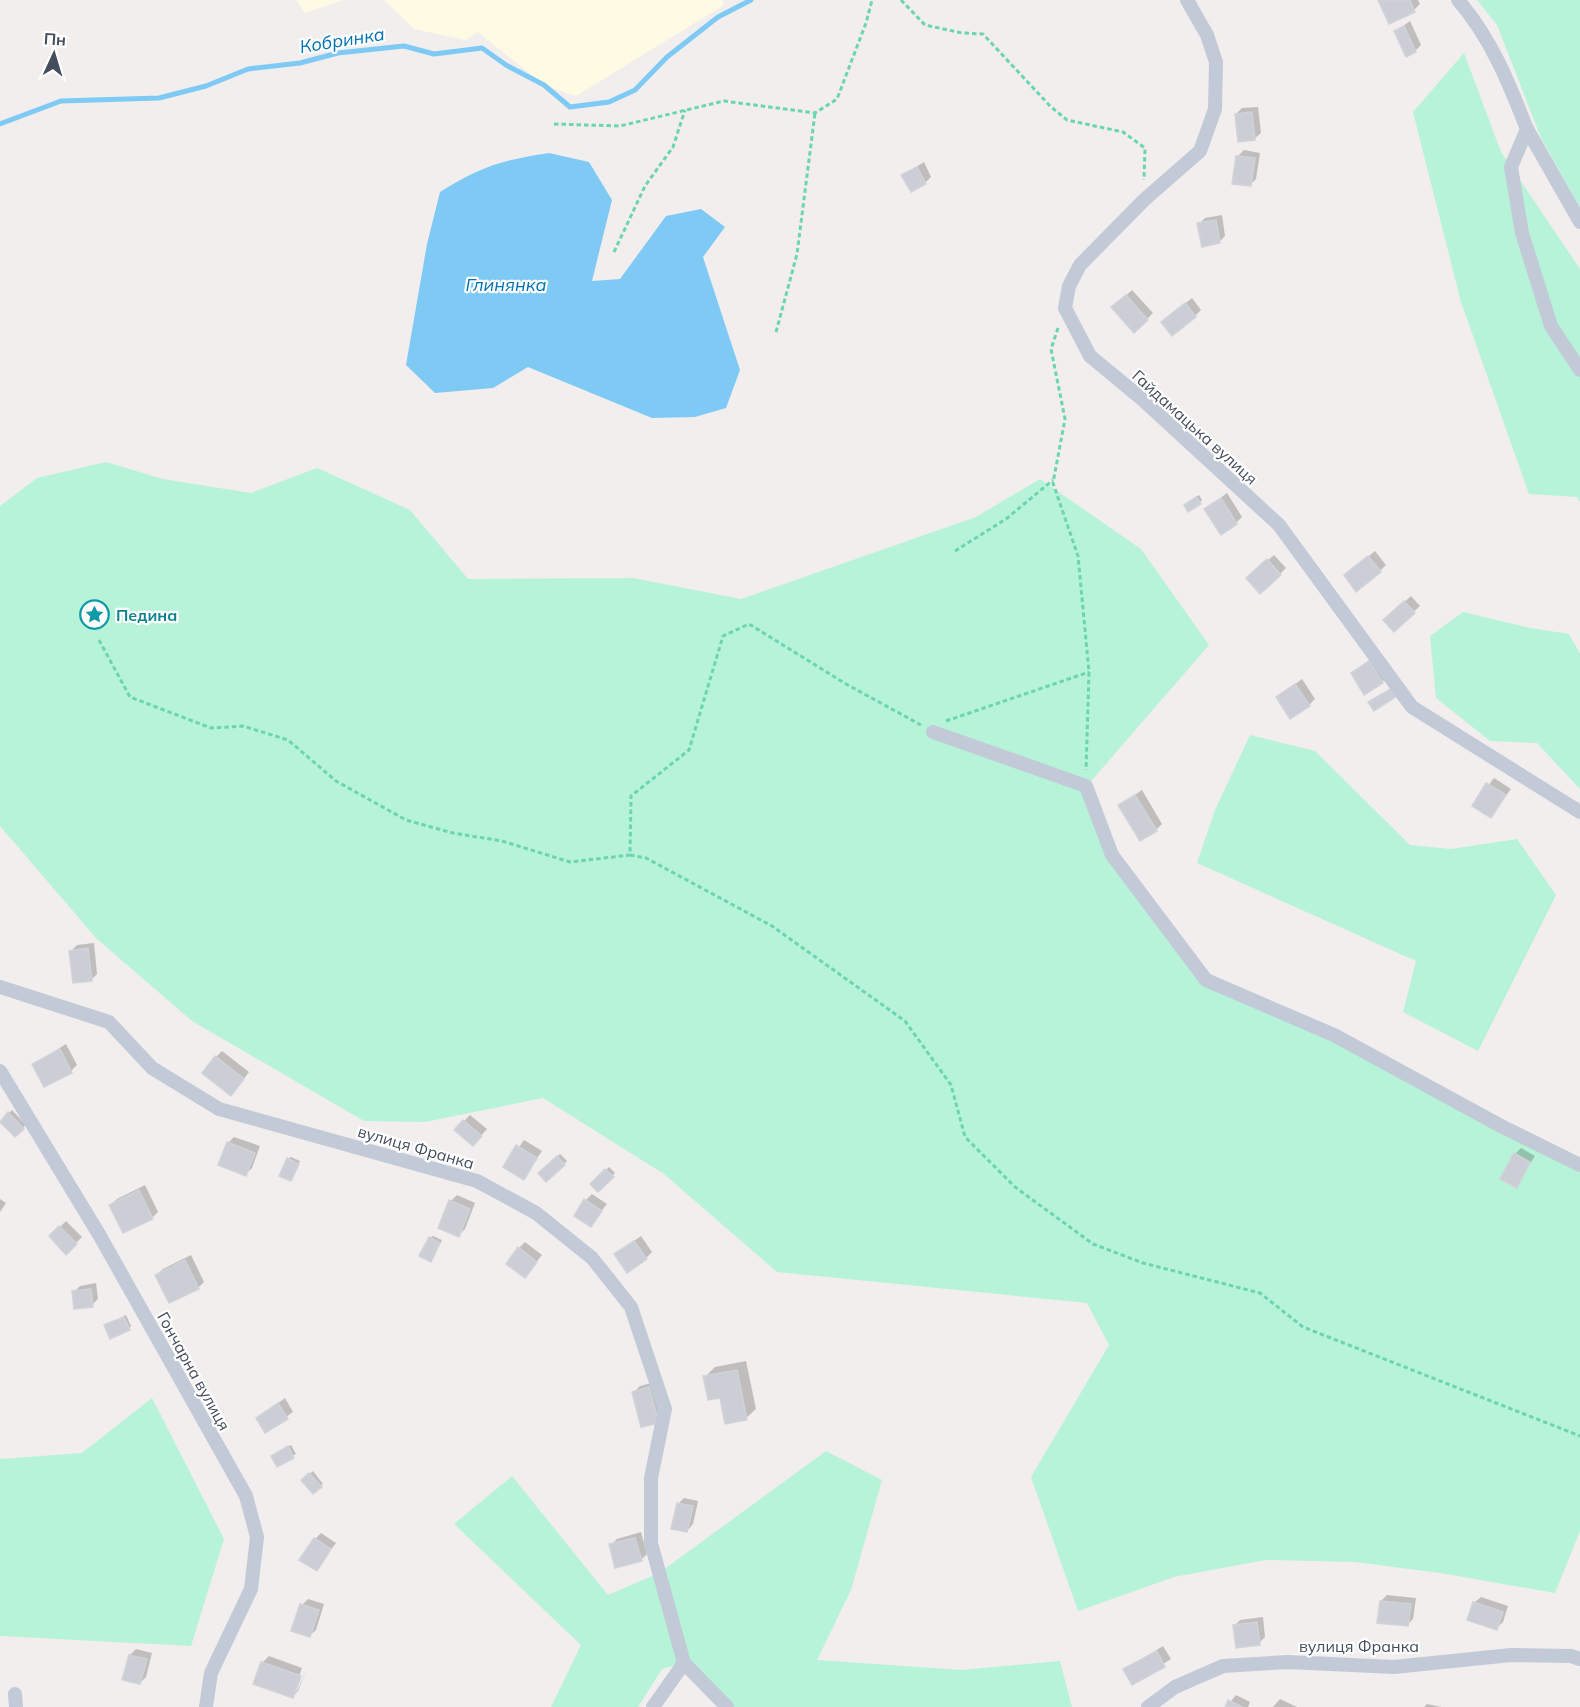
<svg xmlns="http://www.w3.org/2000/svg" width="1580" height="1707" viewBox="0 0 1580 1707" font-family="Mulish,sans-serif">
<rect width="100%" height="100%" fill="#f1eeed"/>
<g fill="#fefae4">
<polygon points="296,0 343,0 305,13"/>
<polygon points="384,0 722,0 724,5 576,96 544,85 478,32 466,40 414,29"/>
</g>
<g fill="#b7f3d8">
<polygon points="1477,0 1580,0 1580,208 1541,138 1497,25"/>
<polygon points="1464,53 1501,152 1580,269 1580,502 1577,497 1529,494 1461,302 1413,112"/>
<polygon points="106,462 163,479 251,493 317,468 410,510 468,579 633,578 741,599 976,517 1040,479 1141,549 1209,645 1086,787 1112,855 1205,980 1334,1035 1580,1165 1580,1531 1555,1593 1440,1573 1355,1562 1265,1560 1174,1577 1078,1611 1031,1477 1109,1345 1087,1303 777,1272 664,1174 543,1098 425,1122 364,1121 192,1021 96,938 0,826 0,506 37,478"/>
<polygon points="1463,612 1530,628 1569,634 1580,654 1580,789 1537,743 1490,741 1436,698 1430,636"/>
<polygon points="1250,735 1315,751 1410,845 1451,849 1517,839 1556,895 1478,1051 1403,1012 1416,961 1197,863 1215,810"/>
<polygon points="152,1398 224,1539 191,1646 0,1636 0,1459 82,1453"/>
<polygon points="826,1451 882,1480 851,1590 817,1660 962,1670 1060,1661 1072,1707 732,1707 684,1663 662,1669 638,1707 551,1707 581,1645 454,1524 512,1476 608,1595 659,1573"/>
</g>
<path fill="#7fcaf5" d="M549,153l40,9 23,38 -20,81 28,-2 46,-63 35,-7 24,18 -22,30 37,113 -14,38 -31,9 -43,1 -124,-51 -35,21 -58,5 -29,-28 21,-121 13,-52c40,-25 62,-32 109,-39z"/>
<g fill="#0003">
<polygon points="1380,0 1418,0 1420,4 1414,10"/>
<polygon points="1410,21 1421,45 1415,51 1396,31"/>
<polygon points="1258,107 1261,133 1254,139 1236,114 1242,108"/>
<polygon points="1244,150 1260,153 1256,179 1250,185 1238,156"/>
<polygon points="924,162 931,177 925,183 903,175"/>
<polygon points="1222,215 1225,236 1219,242 1199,224 1205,218"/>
<polygon points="1132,290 1153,313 1147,319 1119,302"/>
<polygon points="1192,298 1201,310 1195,316 1169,316"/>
<polygon points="1227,493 1242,517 1236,523 1206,509"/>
<polygon points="1199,495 1202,500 1200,502 1188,503"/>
<polygon points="1375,551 1386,565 1380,571 1352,570"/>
<polygon points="1274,555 1286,568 1280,574 1254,572"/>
<polygon points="1411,596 1420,606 1394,630 1391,614"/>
<polygon points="1375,656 1388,676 1382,682 1352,673"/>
<polygon points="1302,679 1315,699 1309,705 1278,697"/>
<polygon points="1494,778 1511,789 1491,816 1474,805"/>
<polygon points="1142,790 1162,824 1156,830 1120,805"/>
<polygon points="94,943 97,974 91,980 71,951 77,945"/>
<polygon points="66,1044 77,1065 71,1071 34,1064"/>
<polygon points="222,1051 249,1072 237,1088 216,1057"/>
<polygon points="12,1110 26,1125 15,1135 1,1121"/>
<polygon points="470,1115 487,1129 479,1138 464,1121"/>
<polygon points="234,1137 260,1146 252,1168 246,1174 228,1143"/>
<polygon points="524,1140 542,1151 523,1178 505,1167"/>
<polygon points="1521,1148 1535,1156 1516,1186 1515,1154"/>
<polygon points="560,1154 567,1161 547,1180 540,1173"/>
<polygon points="291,1157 300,1161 290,1179 288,1159"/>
<polygon points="609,1167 615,1173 598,1190 592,1184"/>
<polygon points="145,1185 158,1212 152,1218 111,1205 117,1199"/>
<polygon points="592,1194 607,1204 590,1225 586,1200"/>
<polygon points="457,1195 475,1203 465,1229 459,1235 451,1201"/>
<polygon points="0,1199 6,1203 0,1212"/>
<polygon points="66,1221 82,1237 66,1253 51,1236"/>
<polygon points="433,1236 442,1240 433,1257 430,1238"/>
<polygon points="641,1236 652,1252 646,1258 622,1249"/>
<polygon points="525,1242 542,1255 525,1276 519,1248"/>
<polygon points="191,1255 204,1282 198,1288 157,1275 163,1269"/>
<polygon points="96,1283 98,1299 92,1305 74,1292 80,1286"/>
<polygon points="126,1315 131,1326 129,1329 106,1326"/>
<polygon points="746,1361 756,1409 746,1418 721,1396 705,1377 715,1367"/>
<polygon points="655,1382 664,1416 642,1426 634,1392 640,1386"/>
<polygon points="285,1398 293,1412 266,1431 258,1418"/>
<polygon points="291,1445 296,1454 278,1465 275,1453"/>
<polygon points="313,1471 323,1484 313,1492 303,1480"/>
<polygon points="684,1498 698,1501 693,1524 687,1531 678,1504"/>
<polygon points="641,1532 647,1554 641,1560 611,1545 617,1539"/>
<polygon points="321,1533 336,1543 316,1569 315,1539"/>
<polygon points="1387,1595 1416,1598 1413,1619 1407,1625 1381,1601"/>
<polygon points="1481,1597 1508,1606 1503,1622 1497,1628 1474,1603"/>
<polygon points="308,1599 324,1604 316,1630 309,1636 302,1605"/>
<polygon points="1263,1617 1265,1637 1259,1643 1234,1626 1240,1620"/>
<polygon points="1163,1646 1171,1659 1133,1683 1125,1670"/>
<polygon points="136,1649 152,1653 146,1677 140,1683 130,1655"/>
<polygon points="269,1656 302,1668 294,1691 297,1691 306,1670 298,1691 292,1697 255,1683 263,1662"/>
<polygon points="1236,1695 1250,1702 1248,1707 1226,1707"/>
<polygon points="1280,1699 1297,1707 1273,1707"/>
<polygon points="1427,1704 1442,1707 1424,1707"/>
</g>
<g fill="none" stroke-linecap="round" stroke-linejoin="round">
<polyline stroke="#7fcaf5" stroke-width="5" points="0,124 61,101 159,98 206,86 248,69 300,63 338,53 404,46 434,54 482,48 506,65 544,85 570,107 609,102 635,90 667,57 718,17 751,0"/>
</g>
<g fill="#ccced6" stroke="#d1d2da" stroke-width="1.5">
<polygon points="1378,0 1410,0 1415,12 1389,24"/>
<polygon points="1404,26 1416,52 1406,57 1394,31"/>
<polygon points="1252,112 1255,140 1238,142 1235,114"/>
<polygon points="1236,156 1255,158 1251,186 1232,184"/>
<polygon points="917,167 926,184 911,192 901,175"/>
<polygon points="1216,220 1220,243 1202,247 1197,223"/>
<polygon points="1126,295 1148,320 1134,333 1111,307"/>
<polygon points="1185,303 1196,317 1172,336 1161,322"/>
<polygon points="1196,497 1201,504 1188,512 1184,505"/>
<polygon points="1221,498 1237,524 1221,535 1204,509"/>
<polygon points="1368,556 1381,572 1356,592 1344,575"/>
<polygon points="1267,559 1281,575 1260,594 1246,578"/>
<polygon points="1404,601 1415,613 1394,632 1383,620"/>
<polygon points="1369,661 1383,683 1364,695 1351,673"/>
<polygon points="1295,684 1310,706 1290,719 1276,697"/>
<polygon points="1392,688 1397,696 1374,711 1368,702"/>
<polygon points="1486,783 1506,795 1491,818 1472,806"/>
<polygon points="1135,795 1157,831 1140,841 1118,805"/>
<polygon points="88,948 92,981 73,983 69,951"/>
<polygon points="60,1049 72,1073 44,1087 32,1064"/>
<polygon points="215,1056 244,1079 231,1096 202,1073"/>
<polygon points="8,1112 24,1129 15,1137 0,1122"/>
<polygon points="463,1120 482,1136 473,1146 454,1130"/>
<polygon points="227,1142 255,1153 246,1176 218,1165"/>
<polygon points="516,1145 537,1158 524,1180 503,1167"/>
<polygon points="1514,1153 1530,1162 1517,1188 1500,1179"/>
<polygon points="557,1156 565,1165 546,1182 538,1173"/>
<polygon points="287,1158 299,1164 291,1181 279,1176"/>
<polygon points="605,1169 614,1177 598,1192 590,1184"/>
<polygon points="139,1190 153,1219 123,1233 109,1205"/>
<polygon points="584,1199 602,1211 591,1227 574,1216"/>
<polygon points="449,1200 470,1209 459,1237 438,1228"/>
<polygon points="59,1226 77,1244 66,1255 49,1236"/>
<polygon points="429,1237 440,1243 431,1262 419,1256"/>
<polygon points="634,1241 647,1259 627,1273 614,1254"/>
<polygon points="518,1247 537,1262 525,1278 506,1264"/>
<polygon points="185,1260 199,1289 169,1303 155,1275"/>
<polygon points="91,1289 93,1307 74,1309 72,1291"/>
<polygon points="124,1317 130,1330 110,1339 104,1325"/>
<polygon points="737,1370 747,1420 725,1424 720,1398 708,1400 703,1376"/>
<polygon points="649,1387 659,1423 641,1427 632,1392"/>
<polygon points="278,1403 288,1419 265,1433 256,1418"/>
<polygon points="288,1446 294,1458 277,1467 271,1456"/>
<polygon points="309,1473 322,1487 313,1494 301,1480"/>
<polygon points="677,1503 693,1506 687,1532 671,1529"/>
<polygon points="314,1538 331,1549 317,1571 299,1560"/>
<polygon points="635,1538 642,1561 615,1568 609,1544"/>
<polygon points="1380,1601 1411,1604 1408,1626 1377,1623"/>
<polygon points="1473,1602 1503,1612 1497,1630 1467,1620"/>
<polygon points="300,1604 319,1610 310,1637 291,1631"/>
<polygon points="1257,1622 1260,1645 1236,1648 1233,1625"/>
<polygon points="1157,1651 1165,1667 1132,1685 1123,1669"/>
<polygon points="129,1655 147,1659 140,1684 122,1680"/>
<polygon points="261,1662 301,1676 293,1698 253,1684"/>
<polygon points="1228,1700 1242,1707 1225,1707"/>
</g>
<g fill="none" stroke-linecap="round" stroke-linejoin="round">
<g stroke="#6bd5b1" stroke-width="3" stroke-dasharray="4.5 3" stroke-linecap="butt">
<polyline points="901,0 925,25 962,33 983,34 1050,106 1067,120 1123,132 1145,148 1144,180"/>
<polyline points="554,124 620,126 724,101 815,113 837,99 866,23 872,0"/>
<polyline points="614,252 645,186 673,147 685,110"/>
<polyline points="1058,328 1051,349 1065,419 1053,483 1078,556 1089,672 1086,770"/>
<polyline points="776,332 797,254 815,113"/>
<polyline points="955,551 1006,519 1053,480"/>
<polyline points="99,640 130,697 211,728 243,726 288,740 336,781 406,820 453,833 502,841 570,862 630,855 631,796 689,750 723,636 749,624 846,684 921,725"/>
<polyline points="946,721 1089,672"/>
<polyline points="630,855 646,858 772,926 905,1021 951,1085 965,1137 1015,1187 1093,1244 1143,1263 1260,1293 1303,1327 1580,1436"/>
</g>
<g stroke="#c2cad7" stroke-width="14">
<polyline points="1187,0 1207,35 1216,62 1215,109 1200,151 1144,200 1080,265 1069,286 1065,308 1090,356 1142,399 1279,525 1412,707 1580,812"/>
<path d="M1458,0c33,38 51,83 69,129l-16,38 11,66 29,93 29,44"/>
<polyline points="1527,129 1580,222"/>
<polyline points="933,732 1086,786 1112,855 1206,980 1334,1035 1501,1126 1580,1165"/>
<polyline points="0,987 109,1022 152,1068 219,1109 477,1181 536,1213 592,1258 631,1307 665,1409 651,1478 651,1543 684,1663 727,1707"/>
<polyline points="0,1071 100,1236 246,1496 257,1537 251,1589 211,1673 206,1707"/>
<polyline points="15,1694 16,1707"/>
<polyline points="653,1707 684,1663"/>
<polyline points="1148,1707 1175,1687 1223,1666 1288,1662 1394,1667 1511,1655 1571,1656 1580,1659"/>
</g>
</g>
<defs>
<symbol id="sight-ring" viewBox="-11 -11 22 22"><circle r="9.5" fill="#fff" stroke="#0f9aa8" stroke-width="1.5"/><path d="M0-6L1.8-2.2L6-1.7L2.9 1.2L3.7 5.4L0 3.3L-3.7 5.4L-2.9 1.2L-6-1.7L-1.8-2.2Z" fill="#0f9aa8"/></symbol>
</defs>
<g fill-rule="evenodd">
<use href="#sight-ring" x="78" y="598" width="33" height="33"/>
</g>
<g text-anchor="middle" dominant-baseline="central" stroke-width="4.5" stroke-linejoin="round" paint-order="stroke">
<g font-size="16" fill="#444d5d" stroke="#fff">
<text transform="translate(1195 427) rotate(42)">Гайдамацька вулиця</text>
<text transform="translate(416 1147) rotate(16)">вулиця Франка</text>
<text transform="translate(194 1371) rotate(61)">Гончарна вулиця</text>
<text x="1359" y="1646">вулиця Франка</text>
</g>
<g font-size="16" font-weight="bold" fill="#0d838f" stroke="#fff" text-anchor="start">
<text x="116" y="615">Педина</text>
</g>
<g font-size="18" font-style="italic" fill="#0072b4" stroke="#fff">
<text transform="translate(342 40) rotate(-9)">Кобринка</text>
<text x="506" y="284">Глинянка</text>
</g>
</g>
<g transform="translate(54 54) rotate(4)" stroke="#ffffff" stroke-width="4.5" paint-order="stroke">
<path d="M0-4.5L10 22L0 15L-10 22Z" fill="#444d5d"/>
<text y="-9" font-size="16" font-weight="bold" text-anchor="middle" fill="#444d5d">Пн</text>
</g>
</svg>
